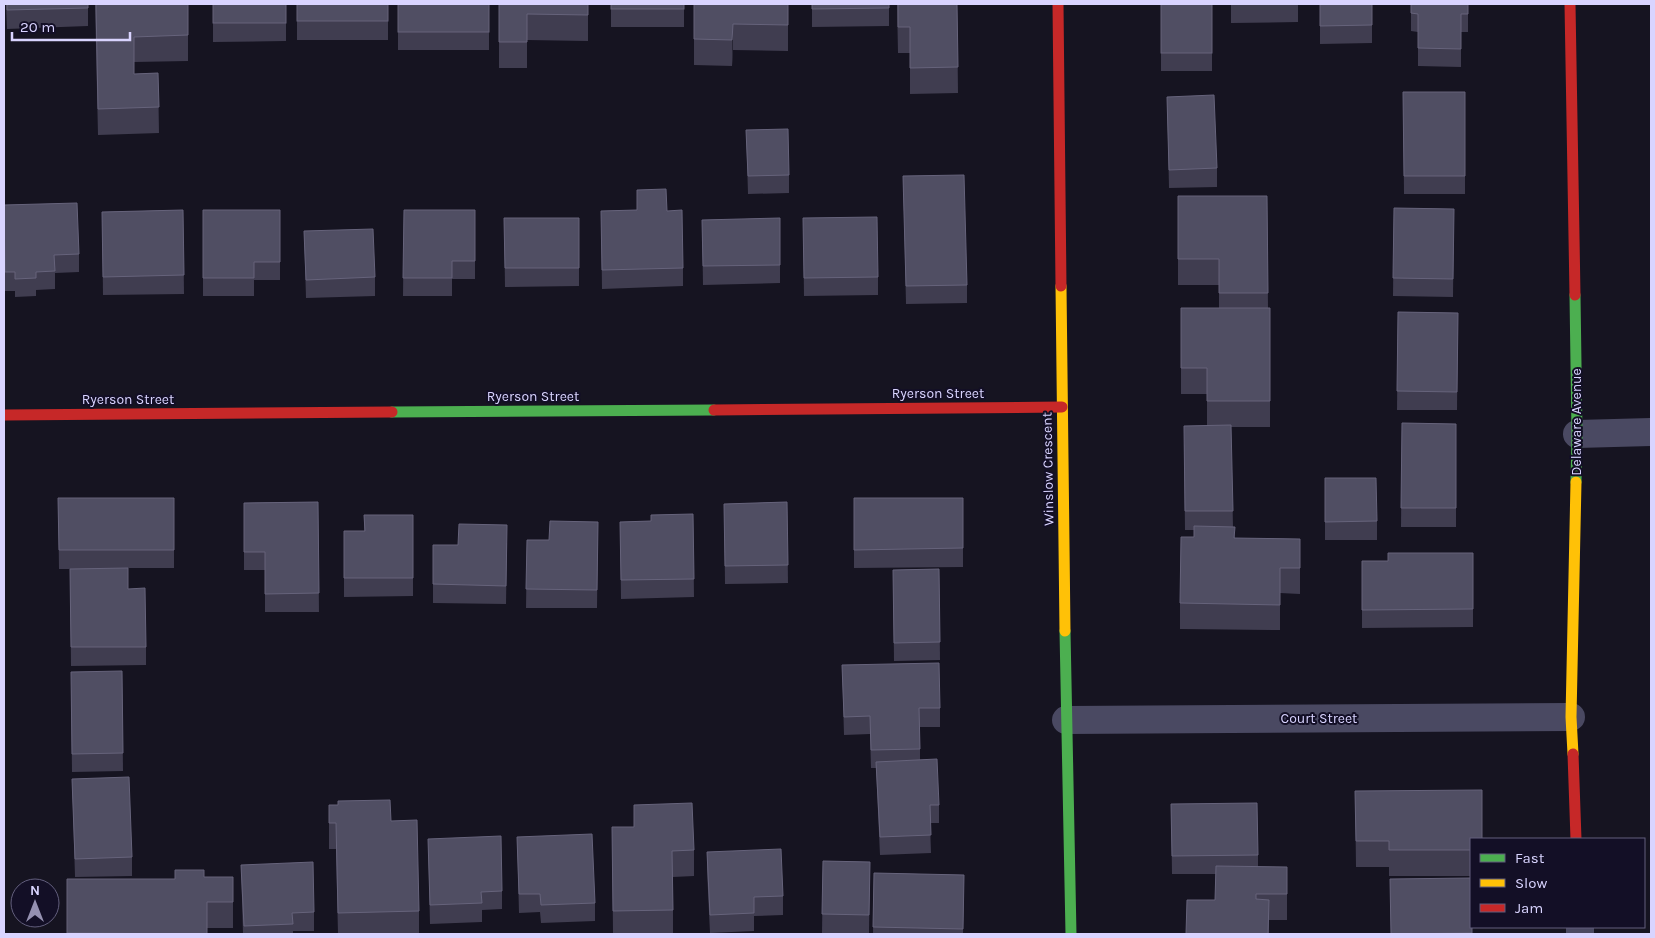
<svg xmlns="http://www.w3.org/2000/svg" width="1655" height="938" viewBox="0 0 1655 938" font-family="Karla,sans-serif">
<rect width="100%" height="100%" fill="#161421"/>
<g fill="none" stroke-linecap="round" stroke-linejoin="round">
<g stroke="#4a4962" stroke-width="28">
<polyline points="1577,434 1651,432"/>
<polyline points="1066,720 1571,717"/>
<polyline points="1580,927 1580,934"/>
</g>
<g stroke="#4caf50" stroke-width="11">
<polyline points="1575,295 1577,434 1576,482"/>
<polyline points="392,412 714,410"/>
<polyline points="1065,631 1071,934"/>
</g>
<g stroke="#ffc107" stroke-width="11">
<polyline points="1061,286 1065,631"/>
<polyline points="1573,754 1571,717 1576,482"/>
</g>
<g stroke="#c62828" stroke-width="11">
<polyline points="1058,4 1061,286"/>
<polyline points="1570,4 1575,295"/>
<polyline points="714,410 1062,407"/>
<polyline points="4,415 392,412"/>
<polyline points="1573,754 1576,839"/>
</g>
</g>
<g fill="#403d50">
<polygon points="6,4 88,4 88,26 7,29"/>
<polygon points="95,4 188,4 188,61 134,62 134,74 158,73 159,133 98,135"/>
<polygon points="213,4 286,4 286,41 213,42"/>
<rect x="297" y="4" width="91" height="36"/>
<rect x="398" y="4" width="91" height="46"/>
<polygon points="499,4 588,4 588,41 527,40 527,68 499,68"/>
<rect x="611" y="4" width="73" height="23"/>
<polygon points="694,4 788,4 788,51 733,50 732,66 694,65"/>
<polygon points="812,4 889,4 889,26 812,27"/>
<polygon points="897,4 957,4 958,93 910,94 910,53 898,53"/>
<rect x="1161" y="4" width="51" height="67"/>
<polygon points="1231,4 1298,4 1298,22 1231,23"/>
<polygon points="1320,4 1372,4 1372,43 1320,44"/>
<polygon points="1411,4 1468,4 1468,32 1461,32 1461,67 1418,66 1418,32 1411,31"/>
<polygon points="1403,92 1465,92 1465,194 1404,194"/>
<polygon points="1167,97 1217,168 1217,187 1169,188"/>
<polygon points="746,130 789,175 789,193 748,194"/>
<polygon points="903,176 967,285 967,303 906,304"/>
<polygon points="637,190 667,211 683,268 683,286 602,289 601,211 637,210"/>
<polygon points="1178,196 1267,196 1268,308 1270,308 1270,427 1231,427 1233,527 1235,538 1300,539 1300,594 1280,593 1280,630 1180,629 1180,603 1194,537 1194,530 1185,530 1184,445 1207,426 1207,394 1181,394 1181,308 1219,308 1219,285 1178,285"/>
<polygon points="4,205 79,254 79,272 55,273 55,289 36,290 36,296 15,297 15,291 5,291"/>
<polygon points="1394,208 1454,209 1453,297 1393,296"/>
<polygon points="183,210 184,294 103,295 102,212"/>
<polygon points="203,210 280,210 280,280 254,280 254,296 203,296"/>
<polygon points="404,210 475,210 475,279 452,279 452,296 403,296"/>
<polygon points="504,218 579,218 579,286 505,287"/>
<polygon points="780,218 780,283 703,285 702,220"/>
<polygon points="803,218 878,277 878,295 804,296"/>
<polygon points="304,231 375,277 375,296 306,298"/>
<polygon points="1398,312 1458,313 1457,410 1397,410"/>
<polygon points="1402,423 1456,424 1456,527 1401,527"/>
<polygon points="1325,478 1377,521 1377,540 1325,540"/>
<polygon points="58,498 174,498 174,568 128,568 128,589 146,647 146,665 71,666 70,569 59,569"/>
<polygon points="854,498 963,498 963,567 854,568"/>
<polygon points="318,502 319,612 265,612 265,570 244,570 244,503"/>
<polygon points="787,502 788,583 725,584 724,504"/>
<polygon points="693,514 694,597 621,599 620,522 651,521"/>
<polygon points="364,515 413,515 413,596 344,597 344,531 364,531"/>
<polygon points="598,522 597,608 526,608 527,540 549,540"/>
<polygon points="507,543 506,604 433,603 433,584 458,545"/>
<polygon points="1473,553 1473,627 1362,628 1362,561 1388,561"/>
<polygon points="939,569 940,660 894,661 893,570"/>
<polygon points="842,665 940,708 940,727 920,727 920,760 939,805 939,823 930,823 931,853 880,855 876,768 871,768 870,734 844,735"/>
<polygon points="122,671 123,771 72,772 71,690"/>
<polygon points="72,779 132,857 132,876 75,877"/>
<polygon points="1355,791 1471,839 1471,876 1389,876 1389,867 1356,867"/>
<polygon points="1171,804 1258,855 1258,867 1287,867 1287,920 1269,920 1269,934 1186,934 1215,900 1216,874 1172,874"/>
<polygon points="329,805 419,911 419,934 338,934 336,849 329,849"/>
<polygon points="634,805 694,850 694,876 673,877 673,934 613,934 612,827 634,827"/>
<polygon points="517,837 595,903 595,921 541,923 540,912 519,913"/>
<polygon points="428,839 502,891 502,909 482,910 482,922 430,924"/>
<polygon points="707,852 783,896 783,915 754,916 754,931 710,933 707,870"/>
<polygon points="823,861 870,862 869,933 822,933"/>
<polygon points="241,865 314,912 314,931 293,931 293,934 243,934"/>
<polygon points="874,873 964,875 963,934 873,934"/>
<polygon points="204,877 233,877 233,928 207,928 207,934 67,934 67,879 175,879"/>
<polygon points="1390,879 1472,927 1472,934 1391,934"/>
</g>
<polygon fill="#282635" points="733,24 733,50 732,66 732,40"/>
<g fill="#504e63" stroke="#66637b">
<polygon points="7,4 88,4 88,8 7,10"/>
<polygon points="96,4 188,4 188,35 134,37 134,74 158,73 159,107 98,109"/>
<rect x="213" y="4" width="73" height="19"/>
<rect x="297" y="4" width="91" height="17"/>
<rect x="398" y="4" width="91" height="28"/>
<polygon points="499,4 588,4 588,15 527,14 527,42 499,42"/>
<rect x="611" y="4" width="73" height="5"/>
<polygon points="694,4 788,4 788,25 733,24 732,40 694,39"/>
<polygon points="812,4 889,4 889,8 812,9"/>
<polygon points="898,4 957,4 958,67 910,68 910,27 898,27"/>
<rect x="1161" y="4" width="51" height="49"/>
<polygon points="1320,4 1372,4 1372,25 1320,26"/>
<polygon points="1411,4 1468,4 1468,14 1461,14 1461,49 1418,48 1418,14 1411,13"/>
<polygon points="1403,92 1465,92 1465,176 1404,176"/>
<polygon points="1214,95 1217,168 1169,170 1167,97"/>
<polygon points="788,129 789,175 748,176 746,130"/>
<polygon points="964,175 967,285 906,286 903,176"/>
<polygon points="666,189 667,211 682,210 683,268 602,270 601,211 637,210 637,190"/>
<polygon points="1178,196 1267,196 1268,293 1219,293 1219,259 1178,259"/>
<polygon points="77,203 79,254 54,255 55,271 36,272 36,278 15,279 15,272 5,272 4,205"/>
<polygon points="1394,208 1454,209 1453,279 1393,278"/>
<polygon points="183,210 184,275 103,277 102,212"/>
<polygon points="203,210 280,210 280,262 254,262 254,278 203,278"/>
<polygon points="404,210 475,210 475,261 452,261 452,278 403,278"/>
<polygon points="877,217 878,277 804,278 803,218"/>
<polygon points="504,218 579,218 579,268 505,268"/>
<polygon points="780,218 780,265 703,266 702,220"/>
<polygon points="373,229 375,277 306,280 304,231"/>
<polygon points="1181,308 1270,308 1270,401 1207,401 1207,368 1181,368"/>
<polygon points="1398,312 1458,313 1457,392 1397,391"/>
<polygon points="1402,423 1456,424 1456,508 1401,508"/>
<polygon points="1231,425 1233,511 1185,511 1184,426"/>
<polygon points="1325,478 1376,478 1377,521 1325,522"/>
<polygon points="58,498 174,498 174,550 59,550"/>
<polygon points="854,498 963,498 963,548 854,550"/>
<polygon points="318,502 319,593 265,594 265,552 244,552 244,503"/>
<polygon points="787,502 788,565 725,566 724,504"/>
<polygon points="693,514 694,579 621,580 620,522 651,521 651,515"/>
<polygon points="364,515 413,515 413,578 344,578 344,531 365,531"/>
<polygon points="550,521 598,522 597,590 526,589 527,540 549,540"/>
<polygon points="459,524 507,525 506,586 433,584 433,545 458,545"/>
<polygon points="1194,526 1235,527 1234,538 1300,539 1300,568 1280,568 1280,605 1180,603 1181,537 1194,537"/>
<polygon points="1388,553 1473,553 1473,609 1362,610 1362,561 1388,561"/>
<polygon points="128,568 128,589 145,588 146,647 71,647 70,569"/>
<polygon points="939,569 940,642 894,643 893,570"/>
<polygon points="939,663 940,708 919,708 920,749 871,750 870,716 844,717 842,665"/>
<polygon points="122,671 123,753 72,754 71,672"/>
<polygon points="937,759 939,805 930,805 931,835 880,837 876,762"/>
<polygon points="129,777 132,857 75,859 72,779"/>
<polygon points="1482,790 1482,839 1471,839 1471,850 1389,850 1389,841 1356,841 1355,791"/>
<polygon points="390,800 391,821 417,820 419,911 338,913 336,823 329,823 329,805 338,805 338,801"/>
<polygon points="692,803 694,850 672,851 673,910 613,911 612,827 634,827 634,805"/>
<polygon points="1257,803 1258,855 1172,856 1171,804"/>
<polygon points="592,834 595,903 541,905 540,894 519,894 517,837"/>
<polygon points="501,836 502,891 481,892 482,903 430,905 428,839"/>
<polygon points="781,849 783,896 754,897 754,913 710,915 707,852"/>
<polygon points="823,861 870,862 869,915 822,914"/>
<polygon points="313,862 314,912 292,913 293,924 244,926 241,865"/>
<polygon points="1216,866 1287,867 1287,894 1256,894 1256,899 1269,900 1268,934 1186,934 1187,900 1215,900"/>
<polygon points="175,870 204,870 204,877 233,877 233,902 207,902 207,934 67,933 67,879 175,879"/>
<polygon points="874,873 964,875 963,929 873,927"/>
<polygon points="1471,878 1471,927 1472,927 1472,933 1391,934 1390,879"/>
</g>
<g text-anchor="middle" dominant-baseline="central" stroke-width="4" stroke-linejoin="round" paint-order="stroke">
<g font-size="14" fill="#d9d4ff" stroke="#130f26">
<text x="938" y="393">Ryerson Street</text>
<text x="533" y="396">Ryerson Street</text>
<text x="128" y="399">Ryerson Street</text>
<text transform="translate(1576 422) rotate(-90)">Delaware Avenue</text>
<text transform="translate(1048 469) rotate(-91)">Winslow Crescent</text>
<text x="1319" y="718">Court Street</text>
</g>
</g>
<rect width="1655" height="938" fill="none" stroke="#d9d4ff" stroke-width="10"/>
<rect x="1470" y="838" width="175" height="90" fill="#130f26" stroke="#625e7d"/>
<rect x="1480" y="854" width="25" height="8" fill="#4caf50" stroke="#625e7d"/>
<text x="1515" y="863" font-size="15" fill="#d9d4ff">Fast</text>
<rect x="1480" y="879" width="25" height="8" fill="#ffc107" stroke="#625e7d"/>
<text x="1515" y="888" font-size="15" fill="#d9d4ff">Slow</text>
<rect x="1480" y="904" width="25" height="8" fill="#c62828" stroke="#625e7d"/>
<text x="1515" y="913" font-size="15" fill="#d9d4ff">Jam</text>
<g transform="translate(35 903)"><circle r="24" fill="#130f26" stroke="#625e7d"/>
<path d="M0-4L9 19L0 12L-9 19Z" fill="#9591b1"/>
<text y="-8" font-size="14" font-weight="bold" text-anchor="middle" fill="#d9d4ff">N</text>
</g>
<path d="M12 32v8h118v-8" fill="none" stroke="#d9d4ff" stroke-width="2.5"/>
<text x="20" y="32" font-size="15" fill="#d9d4ff" stroke="#130f26" stroke-width="4" paint-order="stroke">20 m</text>
</svg>
